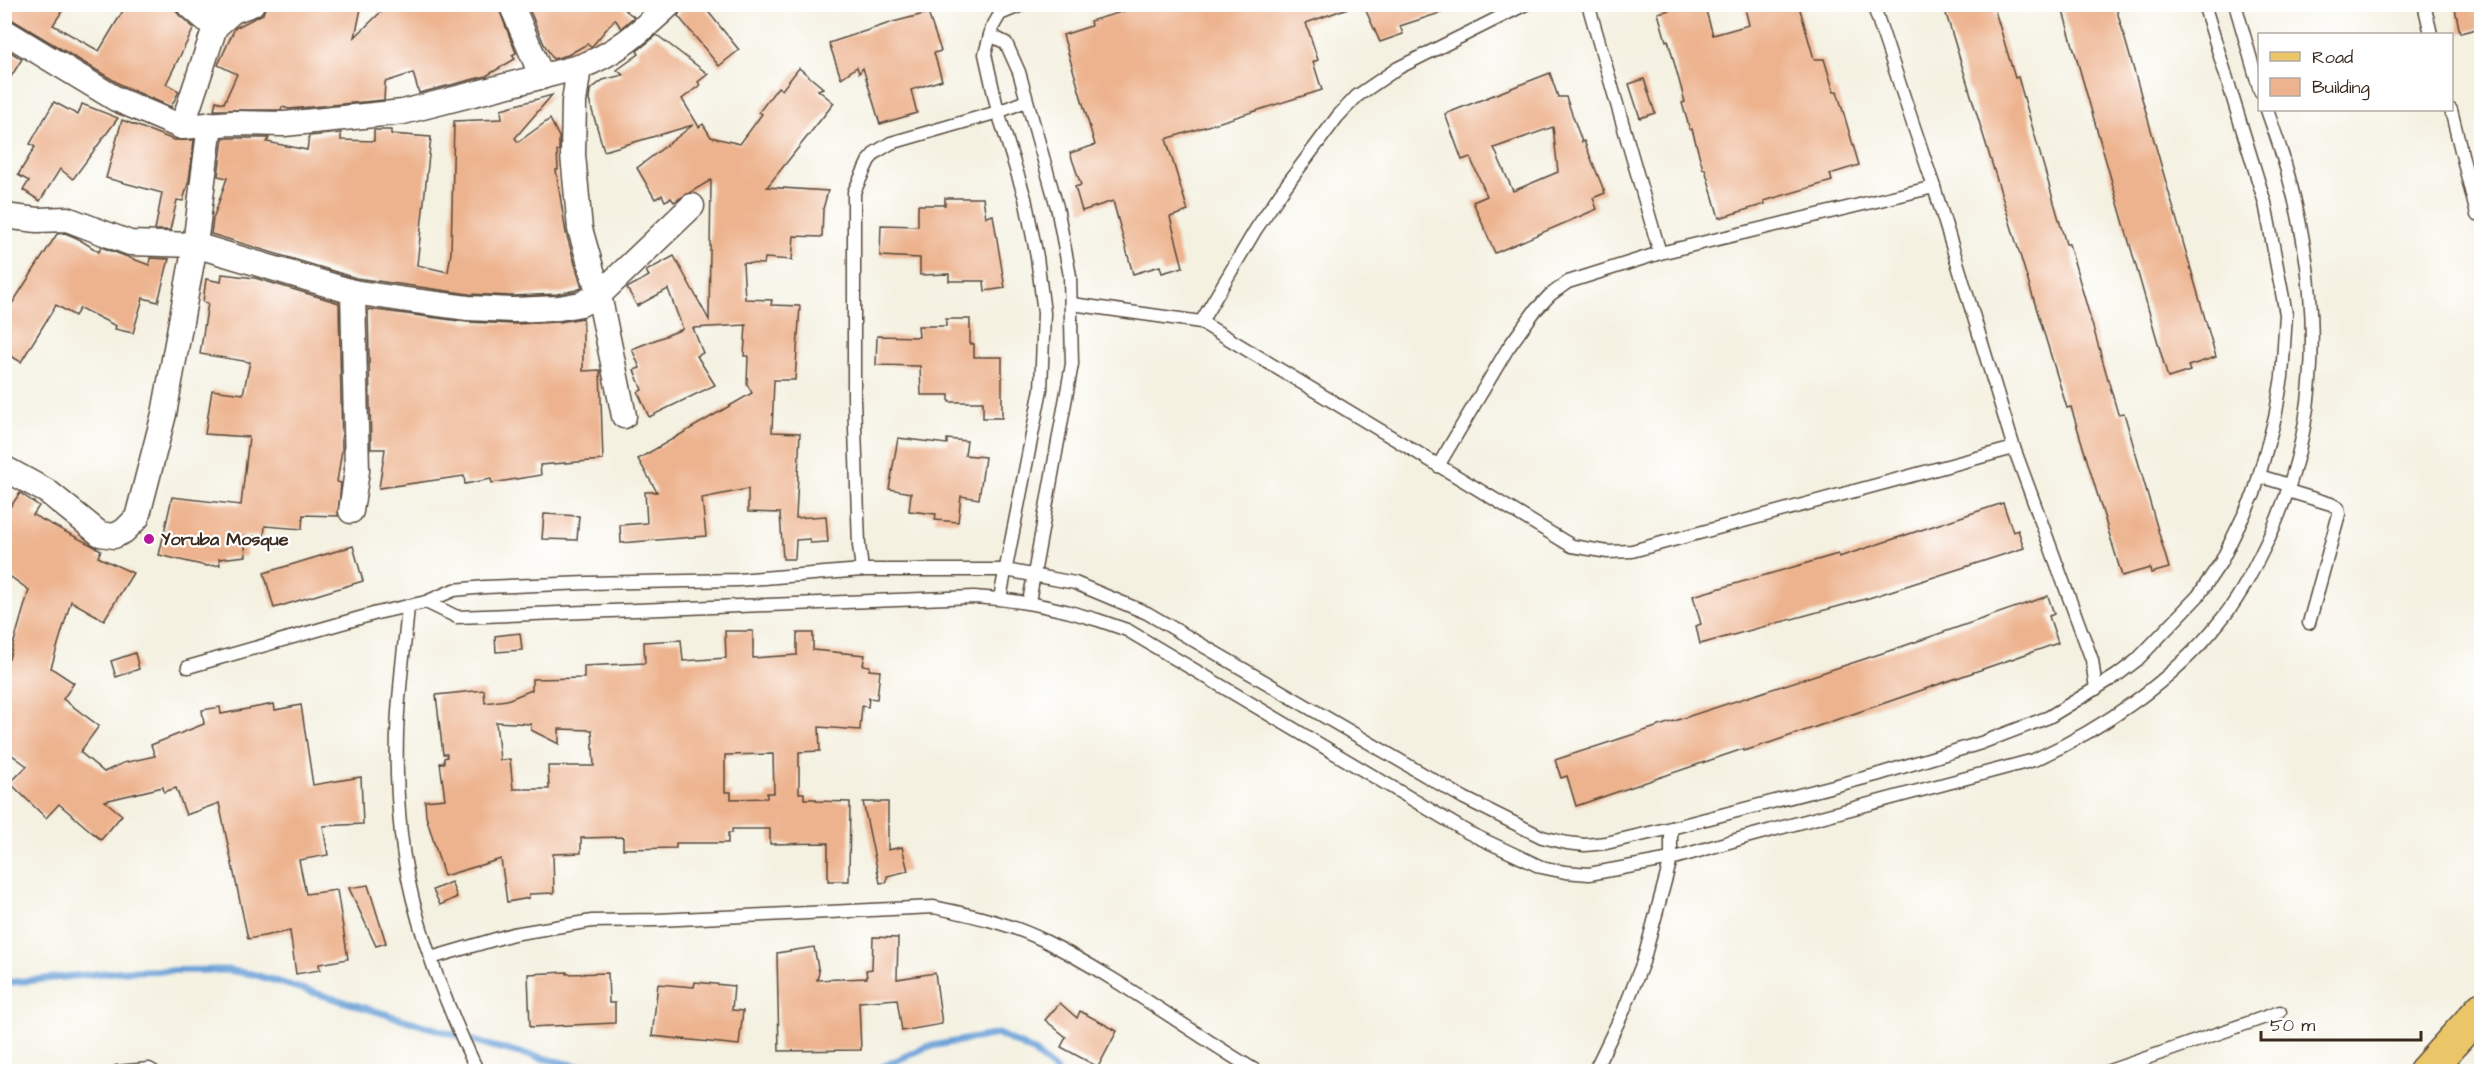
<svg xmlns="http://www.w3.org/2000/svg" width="2486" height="1076" viewBox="0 0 2486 1076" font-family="'Architects Daughter',sans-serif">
<rect width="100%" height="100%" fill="#fff"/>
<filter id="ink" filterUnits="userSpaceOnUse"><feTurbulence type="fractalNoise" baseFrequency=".0167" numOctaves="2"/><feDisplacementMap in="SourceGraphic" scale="12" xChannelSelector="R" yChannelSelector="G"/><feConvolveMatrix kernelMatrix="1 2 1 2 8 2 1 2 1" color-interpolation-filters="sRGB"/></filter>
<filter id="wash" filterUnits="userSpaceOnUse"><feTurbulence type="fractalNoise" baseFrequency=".008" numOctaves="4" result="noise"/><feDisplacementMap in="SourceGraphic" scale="24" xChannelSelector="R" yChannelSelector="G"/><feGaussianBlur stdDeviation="1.35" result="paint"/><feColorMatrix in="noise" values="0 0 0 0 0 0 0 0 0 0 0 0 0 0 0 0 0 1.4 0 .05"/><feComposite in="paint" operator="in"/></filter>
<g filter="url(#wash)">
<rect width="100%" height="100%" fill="#f4f1e1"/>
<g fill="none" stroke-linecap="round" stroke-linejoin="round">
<g stroke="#689fd6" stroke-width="7">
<polyline points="4,983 125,971 227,970 252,974 495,1047 602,1072"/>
<polyline points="871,1072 926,1047 998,1034 1033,1051 1057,1072"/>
</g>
</g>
<g id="blocks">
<g fill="#edb38e" fill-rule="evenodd">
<polygon points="4,4 67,4 53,25 99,51 127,4 171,4 174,7 179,15 194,28 166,84 179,91 171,107 123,86 11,19 4,17"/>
<polygon points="266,4 362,4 355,37 389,4 497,4 516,53 512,55 515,59 486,76 419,93 413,73 385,82 384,100 289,109 282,107 281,110 214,110 216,101 224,103 237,74 218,65 235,28 263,14"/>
<polygon points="527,4 628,4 624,9 634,17 621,28 615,19 593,45 591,47 587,44 568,55 553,59 544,44"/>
<polygon points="684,4 702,4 739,50 719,66 678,16"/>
<polygon points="1149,4 1350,4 1351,7 1306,23 1318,60 1313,62 1322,90 1166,139 1188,211 1170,217 1183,267 1162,273 1160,266 1133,274 1113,201 1082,211 1075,187 1081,185 1070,153 1095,145 1063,35 1091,26 1090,21"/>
<polygon points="1363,4 1454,4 1455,8 1400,26 1403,34 1380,42"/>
<polygon points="1668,4 1704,4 1713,35 1749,25 1744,4 1784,4 1785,10 1799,6 1814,59 1824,59 1834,92 1837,91 1859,165 1830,174 1832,181 1764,201 1765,204 1719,218 1705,169 1703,169 1692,129 1690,130 1682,103 1685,102 1668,40 1666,41 1658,13 1670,10"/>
<polygon points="1943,4 1993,4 2015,78 2018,77 2066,244 2069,244 2118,414 2124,413 2169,568 2151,573 2150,568 2122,576 2071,407 2067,408"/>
<polygon points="2061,4 2115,4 2216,357 2188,366 2190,371 2168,378"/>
<polygon points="2454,4 2481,4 2481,28 2460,33"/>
<polygon points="928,13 941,51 934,53 942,80 911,90 917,113 880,124 863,68 859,73 857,67 841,78 829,43 893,22"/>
<polygon points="657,35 708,74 698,82 700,85 682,99 699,127 703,124 711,137 740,144 762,114 759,112 778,87 782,90 799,68 823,88 818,90 834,103 767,187 828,191 823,209 822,237 794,236 792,260 765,258 764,264 743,263 745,299 772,300 771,305 800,306 795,380 774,380 772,432 800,433 796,518 826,516 828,542 810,543 810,539 796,540 795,559 783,559 780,513 748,512 748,489 702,498 706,536 621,543 620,525 647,523 645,492 657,492 638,459 752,393 747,384 748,356 744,356 746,325 693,328 703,353 697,356 715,385 649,417 638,392 642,390 634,370 640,368 632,349 683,329 668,289 637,306 627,288 649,276 646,271 674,256 709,320 711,180 674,202 671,198 665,201 662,195 655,199 637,168 693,125 604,151 589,100 590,90 603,80 623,75 617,70 639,54 637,51"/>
<polygon points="4,48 22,59 4,88"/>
<path d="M1550,73l8,24h8l16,45 2,-1 21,52 -12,5 4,11 -102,44 -22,-51 14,-6 -17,-39 -8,3 -17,-46zM1553,127l5,45 -45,19 -19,-43z"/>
<polygon points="1644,79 1655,113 1640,118 1629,84"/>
<polygon points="552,95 515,138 518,142 550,119 559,137 559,150 557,151 558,170 556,170 566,233 582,288 576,290 557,294 513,296 469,294 356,278 211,234 213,219 227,178 218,176 223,138 269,138 267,142 307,150 309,136 341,133 341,140 374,141 374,130 391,130 391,134 431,137 417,265 448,272 451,252 454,121 502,119 501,109"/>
<polygon points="54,102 78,115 82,104 118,118 73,179 60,169 40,201 23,190 29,181 18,175 35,147 30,144"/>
<polygon points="122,120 174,140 194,140 189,180 183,201 177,200 170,230 155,230 162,193 106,178"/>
<polygon points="945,198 983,198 986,217 993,215 1005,288 985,291 984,281 949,281 949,274 920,275 920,258 880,256 881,225 918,226 918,205 945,205"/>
<polygon points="65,233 77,238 99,252 101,247 149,265 150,258 169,259 158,302 143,298 133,333 115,329 116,326 80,308 75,316 56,305 21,362 4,352 4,316 57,234"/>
<polygon points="222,274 255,278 339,303 342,450 337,482 341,483 338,516 303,515 302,529 265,526 264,537 244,536 246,556 219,559 220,565 206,566 159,555 172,497 241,505 249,437 205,434 212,390 243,394 250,362 200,354 208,303 203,302 206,279 221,282"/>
<polygon points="368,309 467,322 514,324 560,322 583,318 583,371 600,370 603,460 540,465 541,475 492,483 491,479 465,484 464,476 379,488 385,449 371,449"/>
<polygon points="946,319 970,319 970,344 974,344 974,357 1002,357 1002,418 983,418 983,402 949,402 949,395 921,395 920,366 876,365 877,336 919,337 918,326 946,326"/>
<polygon points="898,438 947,444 947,439 967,441 965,455 985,457 979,499 961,496 958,522 935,520 936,514 909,511 911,493 889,489"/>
<polygon points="20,493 39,506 33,515 101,550 98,557 133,573 104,620 71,601 51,668 74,683 63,699 99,726 80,752 104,772 123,763 155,756 151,745 204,724 202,710 220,707 221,714 274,704 275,710 301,705 313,785 361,777 363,824 323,826 328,855 299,860 306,894 337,890 348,959 319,964 320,970 296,974 290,931 248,939 219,803 186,815 176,788 164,792 163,787 105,801 122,815 101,840 59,804 46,818 10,783 27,766 4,749 4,657 9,659 29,590 4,572 4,501 11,506"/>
<polygon points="2003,503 2013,532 2018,530 2024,548 1869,598 1700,644 1696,626 1701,624 1693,596 1838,554 1839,557"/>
<polygon points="544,514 579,516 577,540 542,539"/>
<polygon points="353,546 363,581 274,608 264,573"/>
<polygon points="2048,596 2054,614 2049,616 2058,643 1772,742 1744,751 1743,749 1576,806 1567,776 1561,778 1555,760 1895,649"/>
<path d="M725,631h28v27l44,-3v-22h16v17l52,5 -2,10 7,1 -1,4 11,1 -3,28 -8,-1 -1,9 -6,-1 -2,24 -41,-3 1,24 -21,1v41h5v6h12v2l34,1 -1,79h-21v-38l-58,1v-15h-38v4h-4v10h-52v5l-53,1v-12l-42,1v15l-28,1 1,39 -25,1v4l-22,4 -6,-43 -57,17 -18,-60 -1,-15 20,-2 -5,-36h4v-5l3,-1v-3h-4l-7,-59 48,-5 1,13 22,-3 25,-10v-11l52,-1v-12l61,-3 -1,-21 37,-2 2,21 43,-3zM496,722l35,2v6l28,14v-15l33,1 2,36h-46l1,23h-36l-3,-30 -10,1zM773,754l1,39h-7v5l-36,1v-7h-6v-37z"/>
<polygon points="520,633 522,650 496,652 495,636"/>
<polygon points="135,653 139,669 116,677 111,661"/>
<polygon points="863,802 888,802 888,850 902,847 908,871 887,876 887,882 880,883"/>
<polygon points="451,882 457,897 440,905 433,890"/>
<polygon points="368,885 386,943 376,946 349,888"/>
<polygon points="873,937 898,938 897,979 935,973 942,1024 902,1031 897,999 859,1002 861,1050 779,1051 777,953 814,947 819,973 817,980 867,978 866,970 872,969"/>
<polygon points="567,972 567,974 608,973 609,1003 615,1003 615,1023 530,1027 528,974"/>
<polygon points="695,982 734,986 732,1010 743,1011 739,1045 652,1036 658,984 694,987"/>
<polygon points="1060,1003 1077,1018 1080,1011 1117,1031 1098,1067 1061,1047 1066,1037 1045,1020"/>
</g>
</g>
</g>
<g filter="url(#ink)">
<use href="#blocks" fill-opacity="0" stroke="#57483b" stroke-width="1.5"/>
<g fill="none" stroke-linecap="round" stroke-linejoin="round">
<defs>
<g id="lane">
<polyline points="1588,4 1660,253"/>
<polyline points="1873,4 1934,187 2014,448 2092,660 2096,689"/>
<polyline points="2235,4 2260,91"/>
<polyline points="2424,4 2431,34"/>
<polyline points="990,35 1006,43 1019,72 1057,207 1070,276 1072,364 1029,602"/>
<polyline points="2451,110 2477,215"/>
<polyline points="1072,304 1201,322 1572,546 1608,552 1632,551 2014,448"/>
<polyline points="1201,322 1256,229 1282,191 1338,116 1357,96 1398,68 1526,4"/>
<polyline points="1438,466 1508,348 1534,312 1550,295 1568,282 1660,253 1934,187"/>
<polyline points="2259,476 2289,485"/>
<polyline points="2288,491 2331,504 2338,508 2339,514 2309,623"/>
<polyline points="862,570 859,545 854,398 854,192 869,160 876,152 891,143 998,112 1026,101"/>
<polyline points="1000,598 1041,389 1044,313 1037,257 1025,198 998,112 985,54 992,28 1000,14 1024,4"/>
<path d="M426,602l31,15 517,-20c54,3 102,14 153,33l342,203 72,34 24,5 24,2 82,-15 75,-22 288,-77c70,-32 139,-79 187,-140 16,-19 27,-40 38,-62 75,-144 63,-300 8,-448"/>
<path d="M408,606c-2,28 -6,55 -8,82 -5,48 -4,98 1,146 8,78 43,167 77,238"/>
<polyline points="188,667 377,613 426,602 454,590 485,587 587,583 738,580 862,570 1006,570 1075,583 1147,613 1464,798 1542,837 1567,843 1585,845 1606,843 1671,828 1876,775 1981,743 2049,717 2116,676 2137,660 2198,596 2221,562 2254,494 2275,418 2282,377 2286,314 2265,203 2204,4"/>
<path d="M431,958l82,-24 79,-13 65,-1 277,-13c37,8 75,16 109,33 75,37 143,89 215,132"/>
<polyline points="117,1072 149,1069 154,1072"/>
<polyline points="1594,1072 1624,1010 1643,962 1671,859 1671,828"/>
<polyline points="2106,1072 2280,1012"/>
</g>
<g id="street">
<polyline points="188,4 215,27"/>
<polyline points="511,4 542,77"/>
<path d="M4,31l112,68 66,28 50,-4 52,1 119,-12 176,-45c36,-12 63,-37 91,-63"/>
<polyline points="579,67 574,102 573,155 580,229 599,295 624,416"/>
<polyline points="182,127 215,27 233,11 252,4"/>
<polyline points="4,216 37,220 67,219 130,243 195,245 353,292 407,300 468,308 513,310 559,308 581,304 599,295 692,206"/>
<polyline points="4,468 48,492 100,534 114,536 124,531 137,518 164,414 195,245 210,124"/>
<polyline points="351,511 357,471 353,292"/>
</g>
<polyline id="primary" points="2425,1072 2482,1009"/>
</defs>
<use href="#lane" stroke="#57483b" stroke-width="15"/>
<use href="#street" stroke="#57483b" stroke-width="27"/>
<use href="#primary" stroke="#57483b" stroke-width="36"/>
<use href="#lane" stroke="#fff" stroke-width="12"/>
<use href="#street" stroke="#fff" stroke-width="24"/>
<use href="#primary" stroke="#eac669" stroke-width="33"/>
</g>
</g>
<circle fill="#b5179e" stroke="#fff" stroke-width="2" cx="149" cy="539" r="6"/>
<g text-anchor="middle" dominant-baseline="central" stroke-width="4.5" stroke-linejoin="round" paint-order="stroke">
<g font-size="18" font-weight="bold" fill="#3b2a1e" stroke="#fff" text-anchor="start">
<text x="161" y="539">Yoruba Mosque</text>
</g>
</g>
<rect width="2486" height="1076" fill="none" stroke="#fff" stroke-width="24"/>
<rect x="2258" y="33" width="195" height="78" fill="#ffffff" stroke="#b1aaa5" stroke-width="1.5"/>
<rect x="2270" y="52" width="30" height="9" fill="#eac669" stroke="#b1aaa5" stroke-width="1.5"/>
<text x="2312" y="63" font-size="18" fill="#3b2a1e">Road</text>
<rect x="2270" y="78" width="30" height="18" fill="#edb38e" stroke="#b1aaa5" stroke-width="1.5"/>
<text x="2312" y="93" font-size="18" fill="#3b2a1e">Building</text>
<path d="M2261 1031v9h160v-9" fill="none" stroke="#3b2a1e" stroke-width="3"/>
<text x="2270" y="1031" font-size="18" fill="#3b2a1e" stroke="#ffffff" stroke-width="4.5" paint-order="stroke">50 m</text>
</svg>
